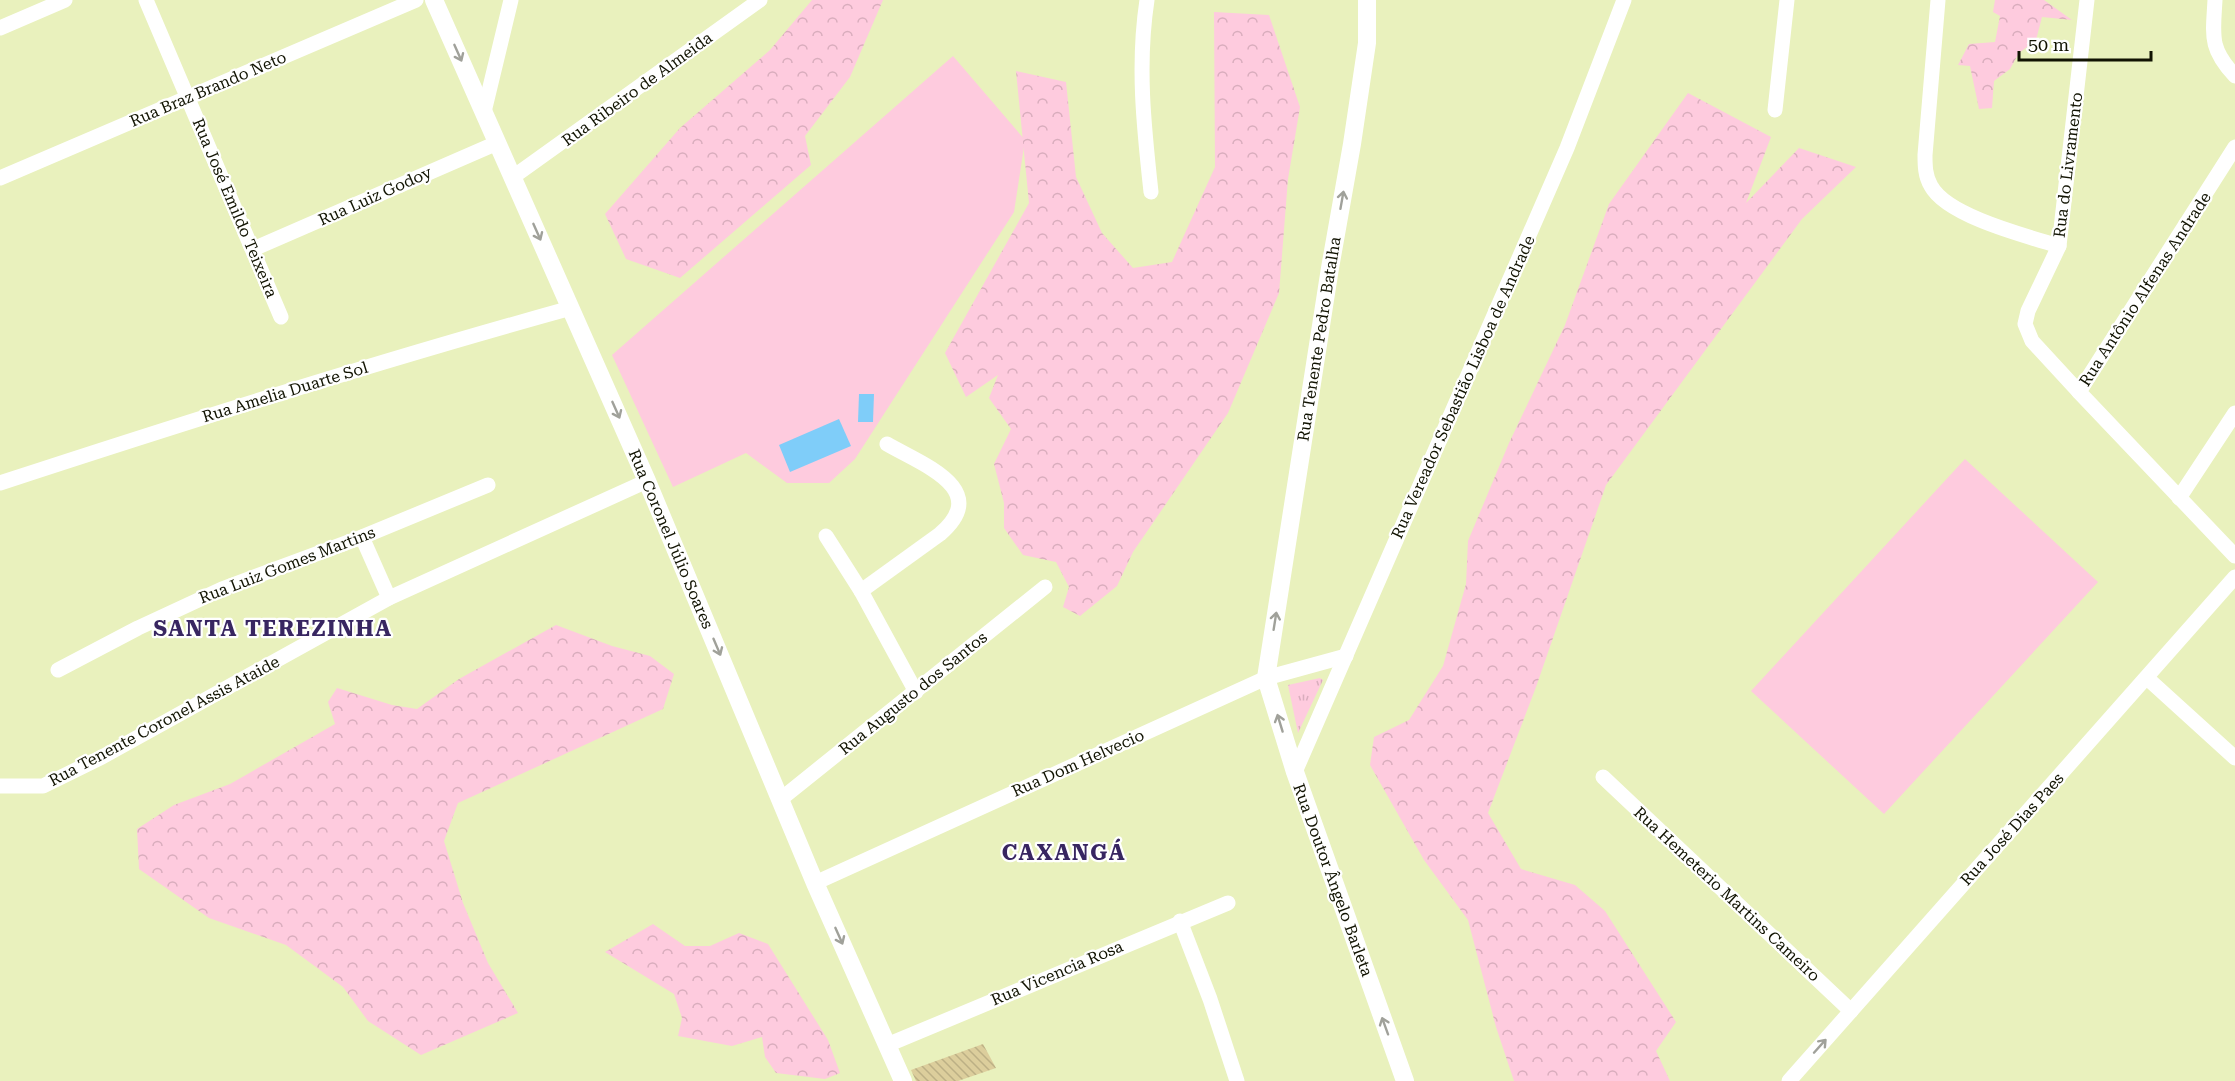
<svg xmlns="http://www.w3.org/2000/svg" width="2235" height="1081" viewBox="0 0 2235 1081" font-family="'Roboto Serif',serif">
<defs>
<pattern id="forest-crowns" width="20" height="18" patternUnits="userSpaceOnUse" patternTransform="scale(1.5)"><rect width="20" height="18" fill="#fecbde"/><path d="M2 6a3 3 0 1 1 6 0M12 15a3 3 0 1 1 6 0" fill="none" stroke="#d9adbd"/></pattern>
<pattern id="park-tufts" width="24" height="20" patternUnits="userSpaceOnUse" patternTransform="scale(1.5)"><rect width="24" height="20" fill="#fecbde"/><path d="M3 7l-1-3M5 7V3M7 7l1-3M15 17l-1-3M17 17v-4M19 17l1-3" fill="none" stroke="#d9adbd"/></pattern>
<pattern id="building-back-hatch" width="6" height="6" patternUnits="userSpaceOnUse" patternTransform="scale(1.5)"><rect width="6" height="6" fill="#dcce9c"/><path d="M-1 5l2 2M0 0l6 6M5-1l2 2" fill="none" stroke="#bcb085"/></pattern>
</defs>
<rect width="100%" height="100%" fill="#e9f1bd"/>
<g fill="#fecbde">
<polygon points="953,56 1025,140 1014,212 855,459 829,483 787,483 746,453 673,487 612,355"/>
<polygon points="1965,459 2098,582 1884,814 1751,691"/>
</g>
<g fill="url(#forest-crowns)">
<polygon points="812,0 883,0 850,77 805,136 811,165 680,278 626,259 605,214 680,128 770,50"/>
<polygon points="1995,0 2044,0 2072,20 2042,17 2036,40 2019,53 2010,69 1994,81 1992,108 1979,109 1970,66 1958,65 1969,44 1995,42 2000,16 1993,12"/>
<polygon points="1214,12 1269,15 1300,107 1288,179 1279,293 1228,413 1133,552 1117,586 1080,616 1063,607 1069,587 1056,562 1023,555 1004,528 1004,503 994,464 1011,429 989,398 998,375 966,397 945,353 1029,203 1016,71 1066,82 1076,177 1102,233 1133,268 1172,262 1215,167"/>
<polygon points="1688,93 1771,137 1746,203 1799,148 1856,167 1802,219 1606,485 1536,687 1488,813 1521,869 1575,885 1605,911 1676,1022 1656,1051 1670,1081 1514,1081 1496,1027 1468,920 1424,860 1370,765 1374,737 1409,720 1443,666 1466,584 1468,541 1509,443 1565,325 1609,204"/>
<polygon points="556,625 612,646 650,656 674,674 663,709 458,803 444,841 463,903 488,963 518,1013 421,1055 368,1021 343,987 286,945 209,918 139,869 137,829 174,805 230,784 335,724 328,702 337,688 392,705 417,709 459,679"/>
<polygon points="653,924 685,946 710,946 739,933 768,944 828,1040 840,1073 825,1079 776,1073 765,1057 762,1037 732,1046 678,1036 682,1018 674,994 605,952"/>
</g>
<polygon fill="url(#park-tufts)" points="1320,678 1323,680 1298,733 1288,685"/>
<g fill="#7fcdf9">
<polygon points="859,394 874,394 873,422 858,422"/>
<polygon points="839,419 851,446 790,472 779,445"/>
</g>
<polygon fill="url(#building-back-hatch)" points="983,1044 996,1068 958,1081 916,1081 911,1070"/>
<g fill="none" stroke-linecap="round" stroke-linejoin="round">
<g stroke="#fff" stroke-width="15">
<polyline points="146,0 281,317"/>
<path d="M1147,0c-10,65 -3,128 4,192"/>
<path d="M1938,0l-13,155c0,10 0,21 6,31 16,30 95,50 128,60"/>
<path d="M2215,0c-2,36 -6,48 20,76"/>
<polyline points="0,28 65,0"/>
<polyline points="1775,110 1787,0"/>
<polyline points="484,112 511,0"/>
<polyline points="2235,147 2079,392 2235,556"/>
<polyline points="513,177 760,0"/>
<polyline points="0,178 416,0"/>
<polyline points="253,249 497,143"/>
<polyline points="2079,392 2032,341 2025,324 2028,311 2059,246 2087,0"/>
<path d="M0,483c189,-62 379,-122 571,-175"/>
<polyline points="2179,498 2235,413"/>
<polyline points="826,536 861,591 916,692"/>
<polyline points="362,537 389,598"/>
<path d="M861,591l79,-57c52,-45 -17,-69 -53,-90"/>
<polyline points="58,670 138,628 222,589 362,537 488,485"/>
<polyline points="2147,678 2235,758"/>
<polyline points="1295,772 1567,148 1624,0"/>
<polyline points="1603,777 1851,1011"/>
<polyline points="0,786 43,786 102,757 389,598 647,481"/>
<polyline points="781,799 1045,587"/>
<polyline points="815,883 1266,678 1346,656"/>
<polyline points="1180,921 1210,999 1237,1081"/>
<polyline points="887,1045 1228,903"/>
<polyline points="1789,1081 2235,577"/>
</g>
<g stroke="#fff" stroke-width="18">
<polyline points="434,0 647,481 815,883 903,1081"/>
<polyline points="1367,0 1367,43 1352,144 1330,268 1266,678 1295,772 1405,1081"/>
</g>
</g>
<defs><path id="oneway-shaft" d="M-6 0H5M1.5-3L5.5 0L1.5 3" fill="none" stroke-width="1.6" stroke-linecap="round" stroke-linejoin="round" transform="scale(1.5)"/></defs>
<g stroke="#a0a19a">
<use href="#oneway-shaft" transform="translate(458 53) rotate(66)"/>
<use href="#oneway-shaft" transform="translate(1342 200) rotate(-80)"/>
<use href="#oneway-shaft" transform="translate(537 232) rotate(66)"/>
<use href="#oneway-shaft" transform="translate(616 410) rotate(66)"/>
<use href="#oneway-shaft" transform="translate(1275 621) rotate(-81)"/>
<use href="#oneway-shaft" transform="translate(717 647) rotate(67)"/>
<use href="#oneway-shaft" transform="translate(1280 723) rotate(-107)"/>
<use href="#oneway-shaft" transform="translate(839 936) rotate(66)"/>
<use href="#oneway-shaft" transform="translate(1385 1026) rotate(-110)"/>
<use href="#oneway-shaft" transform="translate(1820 1046) rotate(-48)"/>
</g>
<g text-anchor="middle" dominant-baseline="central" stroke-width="4.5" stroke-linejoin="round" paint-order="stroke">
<g font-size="16" fill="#111302" stroke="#fff">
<text transform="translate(208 89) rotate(-23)">Rua Braz Brando Neto</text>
<text transform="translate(637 89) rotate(-36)">Rua Ribeiro de Almeida</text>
<text transform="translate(2068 165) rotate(-83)">Rua do Livramento</text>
<text transform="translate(375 196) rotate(-24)">Rua Luiz Godoy</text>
<text transform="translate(235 208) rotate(67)">Rua José Emildo Teixeira</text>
<text transform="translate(2145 289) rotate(-57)">Rua Antônio Alfenas Andrade</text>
<text transform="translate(1319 339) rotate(-81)">Rua Tenente Pedro Batalha</text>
<text transform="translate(1463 387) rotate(-66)">Rua Vereador Sebastião Lisboa de Andrade</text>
<text transform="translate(285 392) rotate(-17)">Rua Amelia Duarte Sol</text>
<text transform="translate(671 539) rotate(67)">Rua Coronel Júlio Soares</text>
<text transform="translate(287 565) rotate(-21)">Rua Luiz Gomes Martins</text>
<text transform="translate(913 693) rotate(-39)">Rua Augusto dos Santos</text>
<text transform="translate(164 721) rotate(-28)">Rua Tenente Coronel Assis Ataide</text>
<text transform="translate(1078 763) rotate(-24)">Rua Dom Helvecio</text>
<text transform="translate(2012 829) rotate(-48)">Rua José Dias Paes</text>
<text transform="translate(1333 880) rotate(70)">Rua Doutor Ângelo Barleta</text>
<text transform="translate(1727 894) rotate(43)">Rua Hemeterio Martins Cameiro</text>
<text transform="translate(1057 973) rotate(-23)">Rua Vicencia Rosa</text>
</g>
<g font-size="22" font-weight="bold" letter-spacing="1.5" fill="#382661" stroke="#fff">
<text x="273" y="628">SANTA TEREZINHA</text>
<text x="1064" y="852">CAXANGÁ</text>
</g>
</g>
<path d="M2019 51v9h132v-9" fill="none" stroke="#111302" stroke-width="3"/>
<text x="2028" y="51" font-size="18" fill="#111302" stroke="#ffffff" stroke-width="4.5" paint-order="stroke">50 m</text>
</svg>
